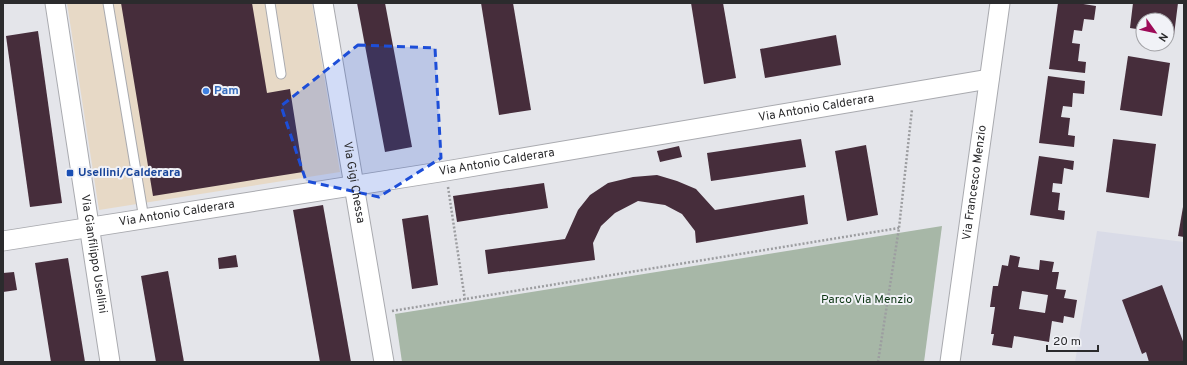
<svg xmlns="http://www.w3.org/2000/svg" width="1187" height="365" viewBox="0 0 1187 365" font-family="Overpass,sans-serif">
<rect width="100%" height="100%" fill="#e4e5ea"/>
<polygon fill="#e7d9c6" points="67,3 312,3 340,172 99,210"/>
<polygon fill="#d9dbe7" points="1097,231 1184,242 1184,362 1075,362"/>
<polygon fill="#a7b7a7" points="942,226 924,362 402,362 395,314"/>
<g fill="#462d3b" fill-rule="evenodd">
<polygon points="121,3 252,3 267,93 290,89 303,172 153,196"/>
<polygon points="357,3 385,3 412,147 385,152"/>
<polygon points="481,3 513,3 531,110 499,115"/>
<polygon points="691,3 723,3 736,78 704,84"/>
<polygon points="1058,3 1077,3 1096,6 1094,20 1084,19 1082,31 1074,30 1072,43 1080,44 1078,61 1086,62 1085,73 1049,69"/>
<polygon points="1133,3 1178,3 1174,35 1167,34 1167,20 1143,20 1143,30 1130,28"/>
<polygon points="38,31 62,203 30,207 6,36"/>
<polygon points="836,35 841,65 765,78 760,49"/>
<polygon points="1128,56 1170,63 1162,116 1120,110"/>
<polygon points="1048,76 1085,81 1084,94 1073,93 1072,107 1063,106 1061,117 1070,118 1068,135 1075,136 1074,147 1039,143"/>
<polygon points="801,139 806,167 711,181 707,153"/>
<polygon points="1113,139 1156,144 1149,198 1106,192"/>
<polygon points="866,145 878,215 847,221 835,151"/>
<polygon points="679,146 682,157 660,162 657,151"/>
<polygon points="1039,156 1074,161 1073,170 1064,168 1062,184 1053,183 1052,192 1060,193 1058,210 1065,211 1064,220 1030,215"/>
<polygon points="657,175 677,181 696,189 715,210 804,195 808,224 696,243 695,231 682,214 665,205 638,201 615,213 601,226 593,243 595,260 488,274 485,250 565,239 578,210 590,195 608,183 633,177"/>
<polygon points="544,183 548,208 457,222 453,196"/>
<polygon points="323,205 351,362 320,362 293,210"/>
<polygon points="1183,207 1184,207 1184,237 1178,236"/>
<polygon points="428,215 438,285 412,289 402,219"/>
<polygon points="236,255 238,267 219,269 218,258"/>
<path d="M1010,255l10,2 -2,10 21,3 1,-10 14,2 -2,10h7l-3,17 10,1 -2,8 13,2 -3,18 -10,-2 -1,7 -11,-2 -3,21 -35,-6 -2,12 -20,-3 2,-11h-3l4,-27h-5l3,-21h5l4,-21 6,1zM1022,291l26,4 -3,18 -26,-4z"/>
<polygon points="68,258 85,362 51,362 35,263"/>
<polygon points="168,271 184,362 156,362 141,276"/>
<polygon points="14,272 17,290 3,292 3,273"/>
<polygon points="1162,285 1184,344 1184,362 1149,362 1146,352 1142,354 1122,300"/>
</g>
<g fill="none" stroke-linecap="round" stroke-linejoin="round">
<defs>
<g id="lane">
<polyline points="108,3 144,219"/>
<polyline points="270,3 281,74"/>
</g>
<g id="street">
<path id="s1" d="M55,3l55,359"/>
<path id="s2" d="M323,3l61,359"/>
<path id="s3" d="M3,241l443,-70 543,-92"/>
<path id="s4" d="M950,362l50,-359"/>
</g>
</defs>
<use href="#lane" stroke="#a9aaaf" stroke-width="11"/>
<use href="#street" stroke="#a9aaaf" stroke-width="21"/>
<g stroke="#9c9da0" stroke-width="2.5" stroke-dasharray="2 2" stroke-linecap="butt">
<polyline points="448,187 465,300"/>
<polyline points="392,311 899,228"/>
<polyline points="878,362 899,228 912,109"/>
</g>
<use href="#lane" stroke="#fff" stroke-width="9"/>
<use href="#street" stroke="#fff" stroke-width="19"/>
</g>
<path fill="#1d4ed8" fill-opacity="0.2" stroke="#1d4ed8" stroke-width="3" stroke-dasharray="8 5" stroke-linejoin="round" d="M358,45l77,3 6,110 -62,39 -73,-16 -25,-75z"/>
<circle fill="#3f7fe0" stroke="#f1f2f7" stroke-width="1.5" cx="206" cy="91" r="4"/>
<rect fill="#1a4fb4" stroke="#f1f2f7" stroke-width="1.5" x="66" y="169" width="8" height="8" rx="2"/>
<g text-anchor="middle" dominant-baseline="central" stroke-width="4" stroke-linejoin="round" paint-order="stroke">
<g font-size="12" font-weight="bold" fill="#366cbe" stroke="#f1f2f7" text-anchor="start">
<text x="214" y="91">Pam</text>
</g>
<g font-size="12" fill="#2b2b2d" stroke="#f1f2f7">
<text stroke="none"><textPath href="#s3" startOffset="824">Via Antonio Calderara</textPath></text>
<text stroke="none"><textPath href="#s3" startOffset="500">Via Antonio Calderara</textPath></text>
<text stroke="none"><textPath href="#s4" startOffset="181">Via Francesco Menzio</textPath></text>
<text stroke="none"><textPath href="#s2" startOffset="182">Via Gigi Chessa</textPath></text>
<text stroke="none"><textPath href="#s3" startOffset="176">Via Antonio Calderara</textPath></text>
<text stroke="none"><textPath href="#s1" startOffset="254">Via Gianfilippo Usellini</textPath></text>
</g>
<g font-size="12" font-weight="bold" fill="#164399" stroke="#f1f2f7" text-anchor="start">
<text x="78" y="173">Usellini/Calderara</text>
</g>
<g font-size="12" fill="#0c3513" stroke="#f1f2f7">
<text x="867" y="300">Parco Via Menzio</text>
</g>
</g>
<rect width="1187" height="365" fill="none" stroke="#2b2b2d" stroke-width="8"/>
<g transform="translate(1155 32) rotate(123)"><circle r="19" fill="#f1f2f7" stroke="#a2a2a6"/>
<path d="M0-3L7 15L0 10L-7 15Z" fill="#9d0b58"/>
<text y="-6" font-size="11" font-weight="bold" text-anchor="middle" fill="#2b2b2d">N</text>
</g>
<path d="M1047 345v6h51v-6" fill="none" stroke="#2b2b2d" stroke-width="2"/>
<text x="1053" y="345" font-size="12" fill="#2b2b2d" stroke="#f1f2f7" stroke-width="3" paint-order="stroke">20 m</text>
</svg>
